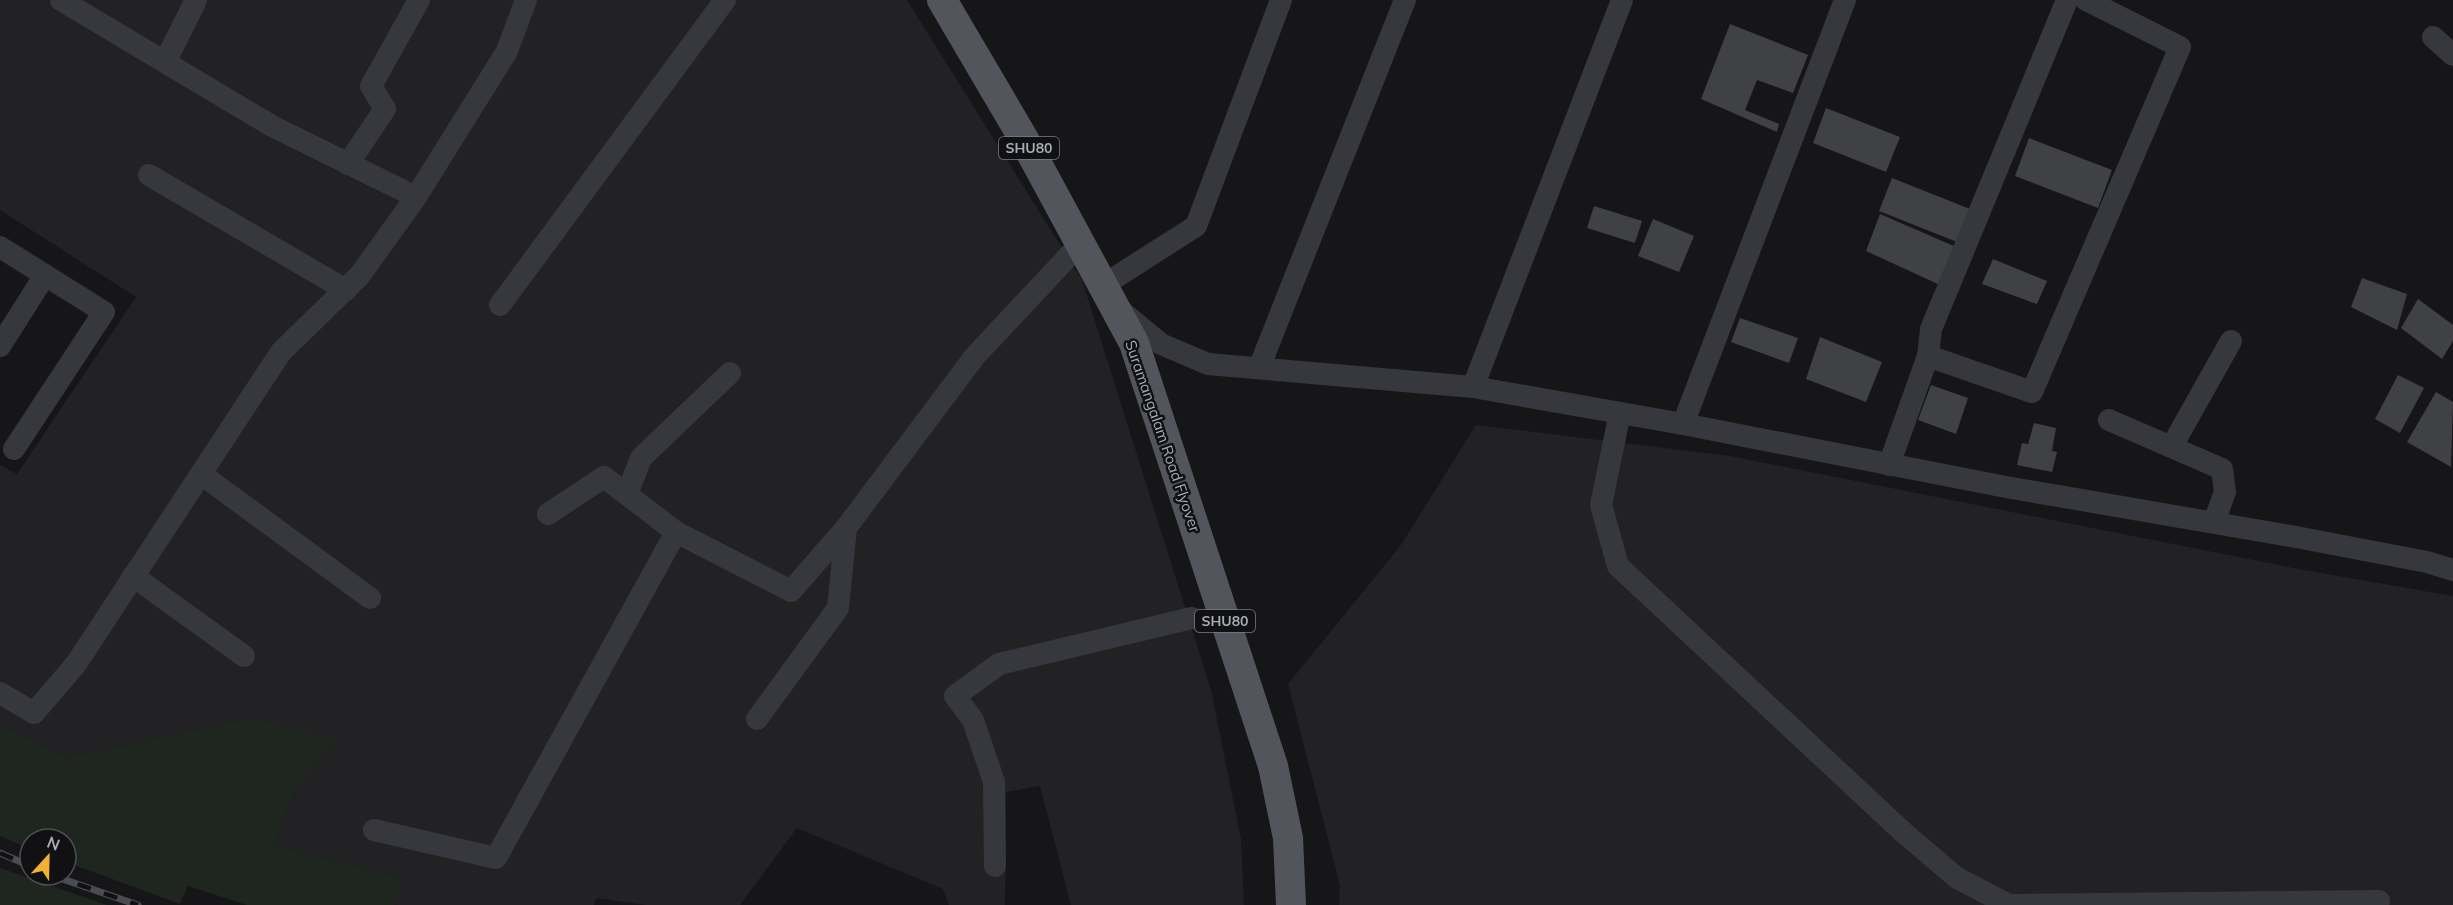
<svg xmlns="http://www.w3.org/2000/svg" width="2453" height="905" viewBox="0 0 2453 905" font-family="Mulish,sans-serif">
<rect width="100%" height="100%" fill="#161618"/>
<g fill="#222225">
<polygon points="0,0 907,0 1082,280 1211,690 1241,839 1244,905 1071,905 1040,786 1006,792 1005,905 949,905 943,889 797,828 740,905 646,905 596,898 594,905 395,905 401,878 275,845 296,787 336,741 250,718 65,757 0,724 0,465 17,474 136,297 0,210"/>
<polygon points="1476,425 1730,456 2304,570 2453,596 2453,905 1339,905 1340,885 1288,684 1401,545"/>
</g>
<g fill="#1e261f">
<polygon points="250,718 337,740 296,787 275,845 402,878 395,905 247,905 188,886 180,904 66,862 66,839 30,839 30,849 0,836 0,724 65,757"/>
<polygon points="0,868 107,905 0,905"/>
</g>
<g fill="#404145">
<polygon points="1730,24 1808,55 1793,93 1757,80 1745,110 1779,124 1777,132 1701,99"/>
<polygon points="1826,108 1900,137 1886,172 1813,143"/>
<polygon points="2029,138 2112,170 2098,208 2015,176"/>
<polygon points="1892,178 1970,209 1957,242 1879,211"/>
<polygon points="1594,206 1642,221 1635,243 1587,228"/>
<polygon points="1880,214 1956,247 1940,285 1866,251"/>
<polygon points="1653,219 1694,236 1679,272 1638,256"/>
<polygon points="1993,259 2047,281 2037,304 1982,284"/>
<polygon points="2362,278 2407,294 2397,330 2351,307"/>
<polygon points="2418,299 2453,325 2453,341 2442,359 2401,328"/>
<polygon points="1740,318 1798,338 1789,363 1731,342"/>
<polygon points="1820,337 1882,362 1866,402 1806,379"/>
<polygon points="2398,375 2424,388 2400,433 2375,419"/>
<polygon points="1931,385 1968,398 1956,434 1918,420"/>
<polygon points="2436,392 2453,402 2451,467 2407,442"/>
<polygon points="2034,423 2056,428 2052,451 2057,452 2052,472 2017,465 2022,443 2028,444"/>
</g>
<g fill="none" stroke-linecap="round" stroke-linejoin="round">
<g stroke="#37383d" stroke-width="22">
<polyline points="61,0 272,126 416,197 507,51 526,0"/>
<polyline points="2433,37 2453,55"/>
<polyline points="165,62 196,0"/>
<polyline points="348,164 385,109 371,86 419,0"/>
<polyline points="149,175 346,290"/>
<polyline points="0,247 104,312 14,449"/>
<polyline points="1102,286 1196,226 1281,0"/>
<polyline points="500,305 725,0"/>
<polyline points="1121,311 1161,344 1208,364 1473,387 1683,424 2006,487 2296,537 2427,562 2453,570"/>
<polyline points="0,346 45,275"/>
<polyline points="1928,356 1931,329 2067,0"/>
<polyline points="1259,368 1405,0"/>
<polyline points="1473,387 1622,0"/>
<polyline points="1620,413 1601,505 1618,566 1903,832 1957,878 2009,905 2379,901"/>
<polyline points="2109,420 2222,469 2225,492 2214,522"/>
<polyline points="1683,424 1845,0"/>
<polyline points="2172,446 2231,341"/>
<polyline points="1889,465 1928,356 2032,392 2180,47 2086,0"/>
<polyline points="201,474 370,598"/>
<polyline points="627,494 641,458 730,373"/>
<polyline points="548,514 604,477 676,532"/>
<polyline points="133,576 244,656"/>
<polyline points="0,693 34,713 76,664 281,352 360,275 416,197"/>
<polyline points="757,719 838,608 846,528"/>
<polyline points="374,830 496,858 676,532 791,591 846,528 975,356 1080,244"/>
<polyline points="995,866 994,782 973,720 955,696 999,664 1192,618"/>
</g>
<polyline stroke="#53555c" stroke-width="30" points="942,0 1022,136 1134,343 1273,766 1288,838 1291,905"/>
<defs>
<g id="rail">
<polyline points="0,853 30,866"/>
<polyline points="51,875 138,905"/>
</g>
</defs>
<use href="#rail" stroke="#4a4c52" stroke-width="7"/>
<use href="#rail" stroke="#111113" stroke-width="4.5" stroke-dasharray="14" stroke-linecap="butt"/>
</g>
<g text-anchor="middle" dominant-baseline="central" stroke-width="5" stroke-linejoin="round" paint-order="stroke">
<g fill="#111113" stroke="#7b7e86" stroke-width="1.5">
<rect x="999" y="137" width="60" height="22" rx="4.5"/>
<rect x="1195" y="610" width="60" height="22" rx="4.5"/>
</g>
<g font-size="14" font-weight="bold" fill="#a8adb8">
<text x="1029" y="148">SHU80</text>
<text x="1225" y="621">SHU80</text>
</g>
<g font-size="15" fill="#a8adb8" stroke="#111113">
<text transform="translate(1163 436) rotate(71)">Suramangalam Road Flyover</text>
</g>
</g>
<g transform="translate(48 857) rotate(22)"><circle r="28" fill="#111113" stroke="#4d4f55" stroke-width="1.5"/>
<path d="M0-4.5L10 22L0 15L-10 22Z" fill="#f2b134"/>
<text y="-9" font-size="16" font-weight="bold" text-anchor="middle" fill="#a8adb8">N</text>
</g>
</svg>
